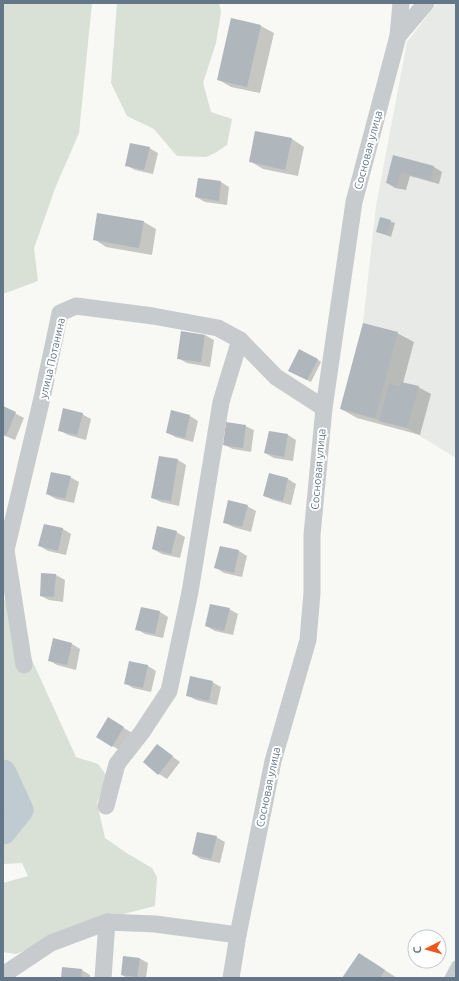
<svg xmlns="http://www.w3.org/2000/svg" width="459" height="981" viewBox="0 0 459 981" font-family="Ubuntu,sans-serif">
<rect width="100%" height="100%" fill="#f8f8f4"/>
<polygon fill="#e8eae8" points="437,3 456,3 456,458 407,428 340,409 363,323 376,206 407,42"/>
<g fill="#d9e0d5">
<polygon points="3,3 92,3 79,133 56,186 34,248 38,281 3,294"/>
<polygon points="117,3 219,3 221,12 216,43 203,83 211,112 232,119 227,145 215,153 206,157 177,156 154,129 127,116 111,83"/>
<polygon points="3,596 76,757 98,764 107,776 97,803 105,838 128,854 152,868 157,877 155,906 116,916 16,954 3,952 3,883 28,876 22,863 3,864"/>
</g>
<g fill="#0003">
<polygon points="232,19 261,26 274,33 260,93 231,87 219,80"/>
<polygon points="292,139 304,147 298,176 263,169 250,161"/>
<polygon points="149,148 158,153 153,174 135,170 126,165"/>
<polygon points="394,156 434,167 442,172 439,184 410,176 406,190 395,188 387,183"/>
<polygon points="221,182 229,187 227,205 205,202 196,197"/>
<polygon points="381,218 395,223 391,237 378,232"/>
<polygon points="144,222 156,229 152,255 106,247 94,239"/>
<polygon points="182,332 205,335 214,340 210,367 187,363 178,358"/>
<polygon points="397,333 414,342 403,383 418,387 431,394 420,435 357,418 341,409"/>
<polygon points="317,359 321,362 311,382 289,371"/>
<polygon points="3,407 24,418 15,440 3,435"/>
<polygon points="82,414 91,419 86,440 68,435 59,430"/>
<polygon points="190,416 198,421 193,442 175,437 167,432"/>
<polygon points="245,426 254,430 251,452 233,449 224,445"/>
<polygon points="269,432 288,435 296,440 293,461 274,458 265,453"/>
<polygon points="178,460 186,465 179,506 161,502 152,498"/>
<polygon points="70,477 79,482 74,503 56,499 47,494"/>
<polygon points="288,479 296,484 291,505 273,500 264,496"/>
<polygon points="247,506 256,511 251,532 233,527 224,522"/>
<polygon points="44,525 63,529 71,534 66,555 48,551 40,546"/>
<polygon points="176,532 185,537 180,558 162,554 153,549"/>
<polygon points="220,547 239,551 247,556 242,577 224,573 216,568"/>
<polygon points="42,574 56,575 65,580 63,602 49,600 41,596"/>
<polygon points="229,609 238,614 233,635 215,631 206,626"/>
<polygon points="160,612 168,617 163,638 145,634 137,629"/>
<polygon points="54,639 72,644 80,649 76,670 57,665 49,660"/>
<polygon points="130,662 148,666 156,671 151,692 133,688 125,683"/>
<polygon points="212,682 221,687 217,705 196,700 187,695"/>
<polygon points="108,718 132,733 121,751 97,737"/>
<polygon points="157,745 180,762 167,779 159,774"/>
<polygon points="216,837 225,842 220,863 201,859 193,854"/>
<polygon points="359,954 371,961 397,978 343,978"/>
<polygon points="139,958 148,963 146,978 127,978 122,975"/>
<polygon points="82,970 90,975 90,978 62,978"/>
</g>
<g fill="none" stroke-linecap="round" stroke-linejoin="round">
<polyline stroke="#c0cbd1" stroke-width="27" points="3,773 20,810 3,831"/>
</g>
<g fill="#afb7bd">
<polygon points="231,18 261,25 247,87 217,80"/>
<polygon points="255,131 292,138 285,170 249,162"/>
<polygon points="130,143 150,147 144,170 125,166"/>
<polygon points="393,155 434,166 430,180 401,172 397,186 386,183"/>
<polygon points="198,178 221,181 219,201 195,197"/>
<polygon points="97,213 144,221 139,248 93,240"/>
<polygon points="380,217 391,220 387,235 376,232"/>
<polygon points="363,323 398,332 375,418 340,409"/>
<polygon points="181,331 205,335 201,362 177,359"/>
<polygon points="299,349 318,359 307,380 288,371"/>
<polygon points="401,382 419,386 407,428 379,421 389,384 400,387"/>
<polygon points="3,406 16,412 6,436 3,434"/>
<polygon points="63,408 83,413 77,435 58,431"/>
<polygon points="171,410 190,415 185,438 166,433"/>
<polygon points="226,422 246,425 243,448 223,445"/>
<polygon points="269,431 288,434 284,457 264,453"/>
<polygon points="159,456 178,459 171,501 151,498"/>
<polygon points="51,472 71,476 65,499 46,494"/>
<polygon points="269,473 288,478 283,501 263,496"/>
<polygon points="228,500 248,505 242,527 223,523"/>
<polygon points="44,524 63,528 58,551 38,546"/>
<polygon points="157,526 177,531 171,554 152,549"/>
<polygon points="220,546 239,550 234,573 214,568"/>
<polygon points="41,573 56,574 54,597 40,596"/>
<polygon points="210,604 230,608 224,631 205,626"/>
<polygon points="141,607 160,611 155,634 135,630"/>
<polygon points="53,638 72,643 67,665 48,661"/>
<polygon points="129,661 148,665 143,688 124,684"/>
<polygon points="190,676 213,681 209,701 186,696"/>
<polygon points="108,717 124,727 112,747 96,737"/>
<polygon points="157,744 173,756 158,775 143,762"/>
<polygon points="197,832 217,836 211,859 192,854"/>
<polygon points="359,953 385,970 380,978 342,978"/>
<polygon points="123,956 140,958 137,977 121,975"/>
<polygon points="62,967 82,969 81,978 61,978"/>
</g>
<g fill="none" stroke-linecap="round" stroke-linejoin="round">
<polyline stroke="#c7cbce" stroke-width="9" points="449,978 456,965"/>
<g stroke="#c7cbce" stroke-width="17">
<polyline points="398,36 426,3"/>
<polyline points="24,665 6,550 42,398 60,313 76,306 153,316 218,328 240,340 276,377 324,408"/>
<polyline points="106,806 117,764 142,732 169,691 190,592 221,402 240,340"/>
<polyline points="3,975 51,943 107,922 155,924 238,935"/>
<polyline points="103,978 107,922"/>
<polyline points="231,978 238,935 273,761 308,640 312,593 312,535 324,408 354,202 398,36 401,3"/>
</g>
</g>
<g text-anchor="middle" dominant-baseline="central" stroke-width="4" stroke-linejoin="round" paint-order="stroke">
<g font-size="11" fill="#647788" stroke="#fff">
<text transform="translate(368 150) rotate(-75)">Сосновая улица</text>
<text transform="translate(52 358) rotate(-77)">улица Потанина</text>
<text transform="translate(318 469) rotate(-85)">Сосновая улица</text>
<text transform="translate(268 787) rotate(-78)">Сосновая улица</text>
</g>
</g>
<rect width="459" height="981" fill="none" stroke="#647788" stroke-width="8"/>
<g transform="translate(427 949) rotate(264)"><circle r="19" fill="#ffffff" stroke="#c1c9cf"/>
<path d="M0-3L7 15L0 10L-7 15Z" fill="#f2541b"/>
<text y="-6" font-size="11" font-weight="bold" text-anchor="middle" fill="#647788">С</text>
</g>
</svg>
